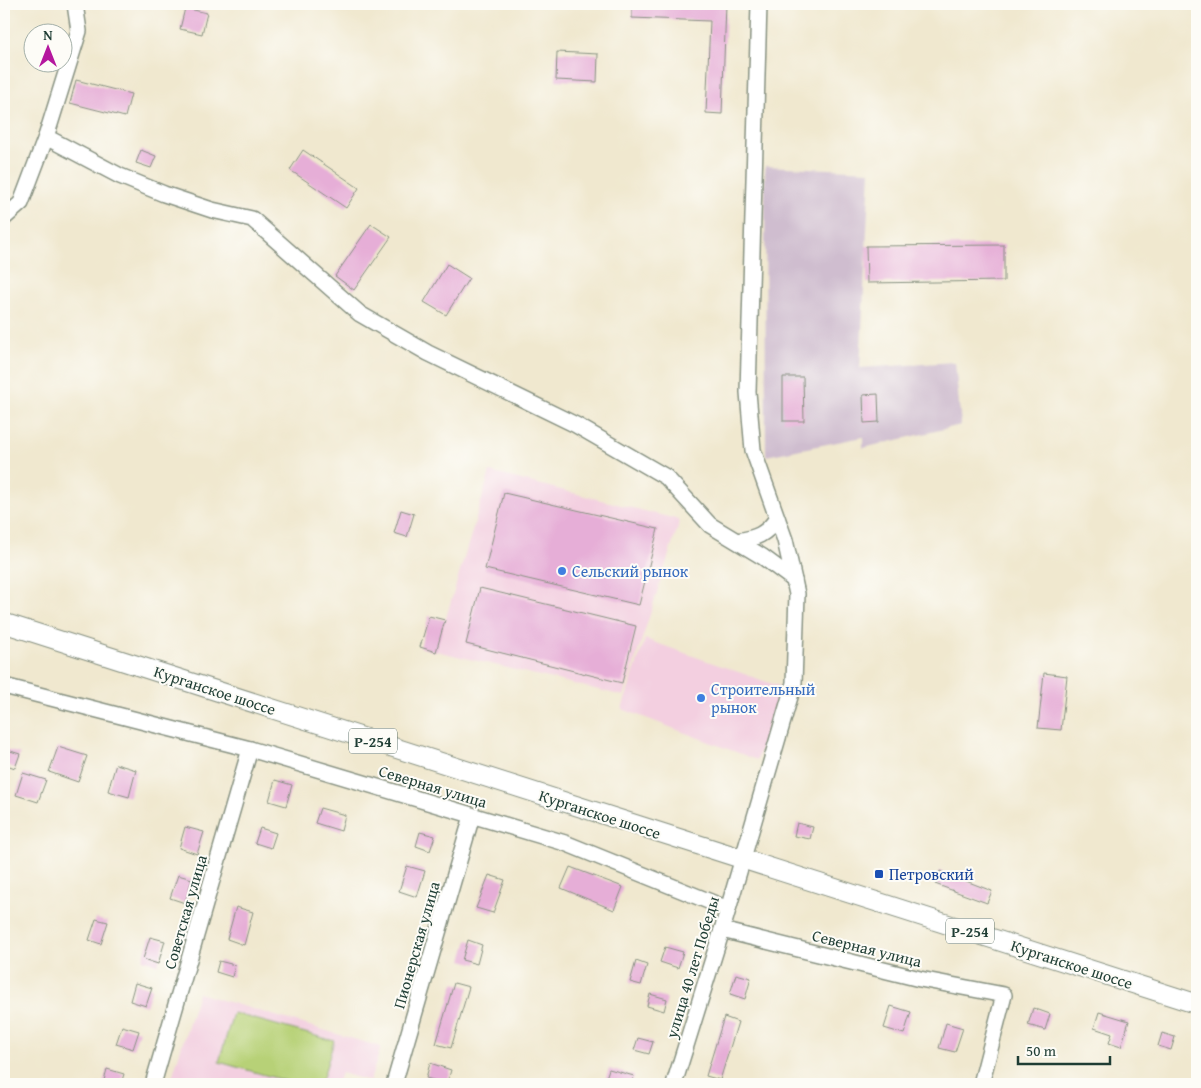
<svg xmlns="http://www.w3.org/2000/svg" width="1201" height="1088" viewBox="0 0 1201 1088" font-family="'Gentium Book Plus',serif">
<rect width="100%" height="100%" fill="#fdfcf7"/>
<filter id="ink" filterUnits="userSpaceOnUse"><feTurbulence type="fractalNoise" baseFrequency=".02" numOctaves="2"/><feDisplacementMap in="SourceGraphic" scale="10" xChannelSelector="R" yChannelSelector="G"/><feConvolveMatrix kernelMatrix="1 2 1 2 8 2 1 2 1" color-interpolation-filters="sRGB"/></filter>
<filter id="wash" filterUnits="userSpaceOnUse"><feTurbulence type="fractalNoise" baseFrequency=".0096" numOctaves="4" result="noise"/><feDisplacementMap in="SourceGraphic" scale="20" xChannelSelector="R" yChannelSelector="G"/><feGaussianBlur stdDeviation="1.12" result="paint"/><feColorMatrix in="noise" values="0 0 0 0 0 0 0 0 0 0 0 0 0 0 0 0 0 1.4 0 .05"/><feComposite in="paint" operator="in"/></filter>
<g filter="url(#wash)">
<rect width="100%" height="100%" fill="#f0e8cf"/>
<g fill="#f3cfe0">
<polygon points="490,472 680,520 624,696 436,651"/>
<polygon points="645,639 781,687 757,760 622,709"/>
<polygon points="198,993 381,1047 370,1081 341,1073 337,1084 170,1084"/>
</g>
<polygon fill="#cfbdcf" points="765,166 870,171 860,368 955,362 961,425 863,448 863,437 766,456"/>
<polygon fill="#b7d177" stroke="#6b8756" points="233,1013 334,1041 321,1084 297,1084 219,1062"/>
<g id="blocks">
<g fill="#e6aed7">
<polygon points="632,4 726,4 722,114 706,113 710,21 632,18"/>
<polygon points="185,8 207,13 202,34 180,29"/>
<polygon points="557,52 598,54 597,82 556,80"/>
<polygon points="76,80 131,94 125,117 70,103"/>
<polygon points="141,150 156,156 151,168 136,163"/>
<polygon points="303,150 359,188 346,208 290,170"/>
<polygon points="371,224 391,237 354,290 335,276"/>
<polygon points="1004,245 1004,281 867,283 866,246"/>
<polygon points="447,264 469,278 446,315 424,302"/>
<polygon points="783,377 803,377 804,421 783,421"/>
<polygon points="878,394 879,422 864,423 863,395"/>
<polygon points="504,493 658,529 639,605 485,569"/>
<polygon points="401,510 414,514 407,537 394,533"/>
<polygon points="480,588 636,626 622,683 466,644"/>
<polygon points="429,616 445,620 436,652 420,647"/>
<polygon points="1044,673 1067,676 1061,730 1038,728"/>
<polygon points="58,747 87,756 78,782 49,772"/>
<polygon points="4,749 20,754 15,768 4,764"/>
<polygon points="116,764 136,770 129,797 108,791"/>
<polygon points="23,773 46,780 38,802 16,795"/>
<polygon points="275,780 292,785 286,806 269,801"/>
<polygon points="320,808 345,815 341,831 315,823"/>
<polygon points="797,823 813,827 810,839 794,836"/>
<polygon points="185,827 204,832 197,854 179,848"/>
<polygon points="260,828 276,833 271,848 255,843"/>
<polygon points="420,832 435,836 430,851 416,846"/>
<polygon points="407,866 425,871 417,897 399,891"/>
<polygon points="570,867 623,887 614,910 561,888"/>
<polygon points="940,871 992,891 987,903 935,884"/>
<polygon points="178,875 192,879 185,903 170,898"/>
<polygon points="489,875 505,880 493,913 476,908"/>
<polygon points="236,907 253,912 244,945 227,939"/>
<polygon points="96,919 108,922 101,944 89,940"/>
<polygon points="150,937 165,941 158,964 143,959"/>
<polygon points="468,940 482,945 477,964 462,960"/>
<polygon points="665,947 683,952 678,968 660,962"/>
<polygon points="219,961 235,965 232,977 216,972"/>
<polygon points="636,961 647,965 641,985 630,982"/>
<polygon points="736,974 751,978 745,999 730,994"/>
<polygon points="135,983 152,988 146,1006 130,1001"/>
<polygon points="454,983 469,987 451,1048 436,1044"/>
<polygon points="650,994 667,999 664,1011 647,1006"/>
<polygon points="891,1006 911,1012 904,1034 884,1028"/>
<polygon points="1033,1008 1050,1014 1045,1030 1028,1025"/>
<polygon points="1099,1012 1129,1021 1121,1047 1109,1043 1112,1034 1094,1028"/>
<polygon points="724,1017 738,1022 720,1080 706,1076"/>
<polygon points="946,1023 963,1028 955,1052 939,1048"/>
<polygon points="122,1026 139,1031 133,1049 116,1044"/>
<polygon points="1162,1033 1175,1037 1171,1050 1158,1046"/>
<polygon points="638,1038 653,1042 649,1054 634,1050"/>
<polygon points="430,1063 451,1070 447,1084 426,1078"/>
<polygon points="107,1069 124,1074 121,1084 103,1084"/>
<polygon points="609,1069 634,1076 631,1084 604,1084"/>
</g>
</g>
</g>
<g filter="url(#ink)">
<use href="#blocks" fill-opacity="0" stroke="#889282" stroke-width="1"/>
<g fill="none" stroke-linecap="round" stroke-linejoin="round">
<defs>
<g id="minor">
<polyline points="46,137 120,176 164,194 212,210 252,219 360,314 428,353 576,425 666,477 710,525 763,557 794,580"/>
<polyline points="4,218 21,203 46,137 79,31 75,4"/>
<path d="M737,541c19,-3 29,-6 40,-23"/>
<polyline points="4,686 250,749 565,843 728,909"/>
<polyline points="722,930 920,979 1004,995 981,1084"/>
<polyline points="153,1084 250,749"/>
<polyline points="394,1084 472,816"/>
<polyline points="674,1084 722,930 794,683 797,594 785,540 753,450 748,392 759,4"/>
</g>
<polyline id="major" points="4,623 1197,1004"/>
</defs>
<use href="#minor" stroke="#889282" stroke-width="18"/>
<use href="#major" stroke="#889282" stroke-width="21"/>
<use href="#minor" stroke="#fff" stroke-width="15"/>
<use href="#major" stroke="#fff" stroke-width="19"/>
</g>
</g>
<g fill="#3f7fe0" stroke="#fdfcf7" stroke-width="2">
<circle cx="562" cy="571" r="5"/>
<circle cx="701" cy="698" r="5"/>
</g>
<rect fill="#1a4fb4" stroke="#fdfcf7" stroke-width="2" x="874" y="869" width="10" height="10" rx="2.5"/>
<g text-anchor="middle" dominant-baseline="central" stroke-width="4" stroke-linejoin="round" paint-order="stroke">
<g fill="#fdfcf7" stroke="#62766e" stroke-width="1">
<rect x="349" y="728.5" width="48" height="25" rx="4"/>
<rect x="946" y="918.5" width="48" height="25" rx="4"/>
</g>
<g font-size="15" font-weight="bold" fill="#1f3d34">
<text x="373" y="741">Р-254</text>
<text x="970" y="931">Р-254</text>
</g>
<g font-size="16" fill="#366cbe" stroke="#fdfcf7" text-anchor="start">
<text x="572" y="571">Сельский рынок</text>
<text x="711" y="689">Строительный<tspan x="711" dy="18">рынок</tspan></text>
</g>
<g font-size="16" fill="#1f3d34" stroke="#fdfcf7">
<text transform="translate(215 690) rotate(18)">Курганское шоссе</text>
<text transform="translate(433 786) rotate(17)">Северная улица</text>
<text transform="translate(600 814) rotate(18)">Курганское шоссе</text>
<text transform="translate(185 912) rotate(-74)">Советская улица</text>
<text transform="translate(416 945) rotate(-74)">Пионерская улица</text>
<text transform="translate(867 948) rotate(14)">Северная улица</text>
<text transform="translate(1072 964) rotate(18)">Курганское шоссе</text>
<text transform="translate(692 967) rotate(-73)">улица 40 лет Победы</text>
</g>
<g font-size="16" fill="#164399" stroke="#fdfcf7" text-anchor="start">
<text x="889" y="874">Петровский</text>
</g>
</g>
<rect width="1201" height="1088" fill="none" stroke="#fdfcf7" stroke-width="20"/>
<g transform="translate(48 48)"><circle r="24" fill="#fdfcf7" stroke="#a4b0a9"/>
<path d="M0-4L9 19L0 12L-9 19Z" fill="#b5179e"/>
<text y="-8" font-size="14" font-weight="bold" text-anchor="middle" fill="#1f3d34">N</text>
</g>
<path d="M1018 1056v8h92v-8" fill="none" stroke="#1f3d34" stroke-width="2.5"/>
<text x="1026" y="1056" font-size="15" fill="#1f3d34" stroke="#fdfcf7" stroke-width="4" paint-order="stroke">50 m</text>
</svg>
